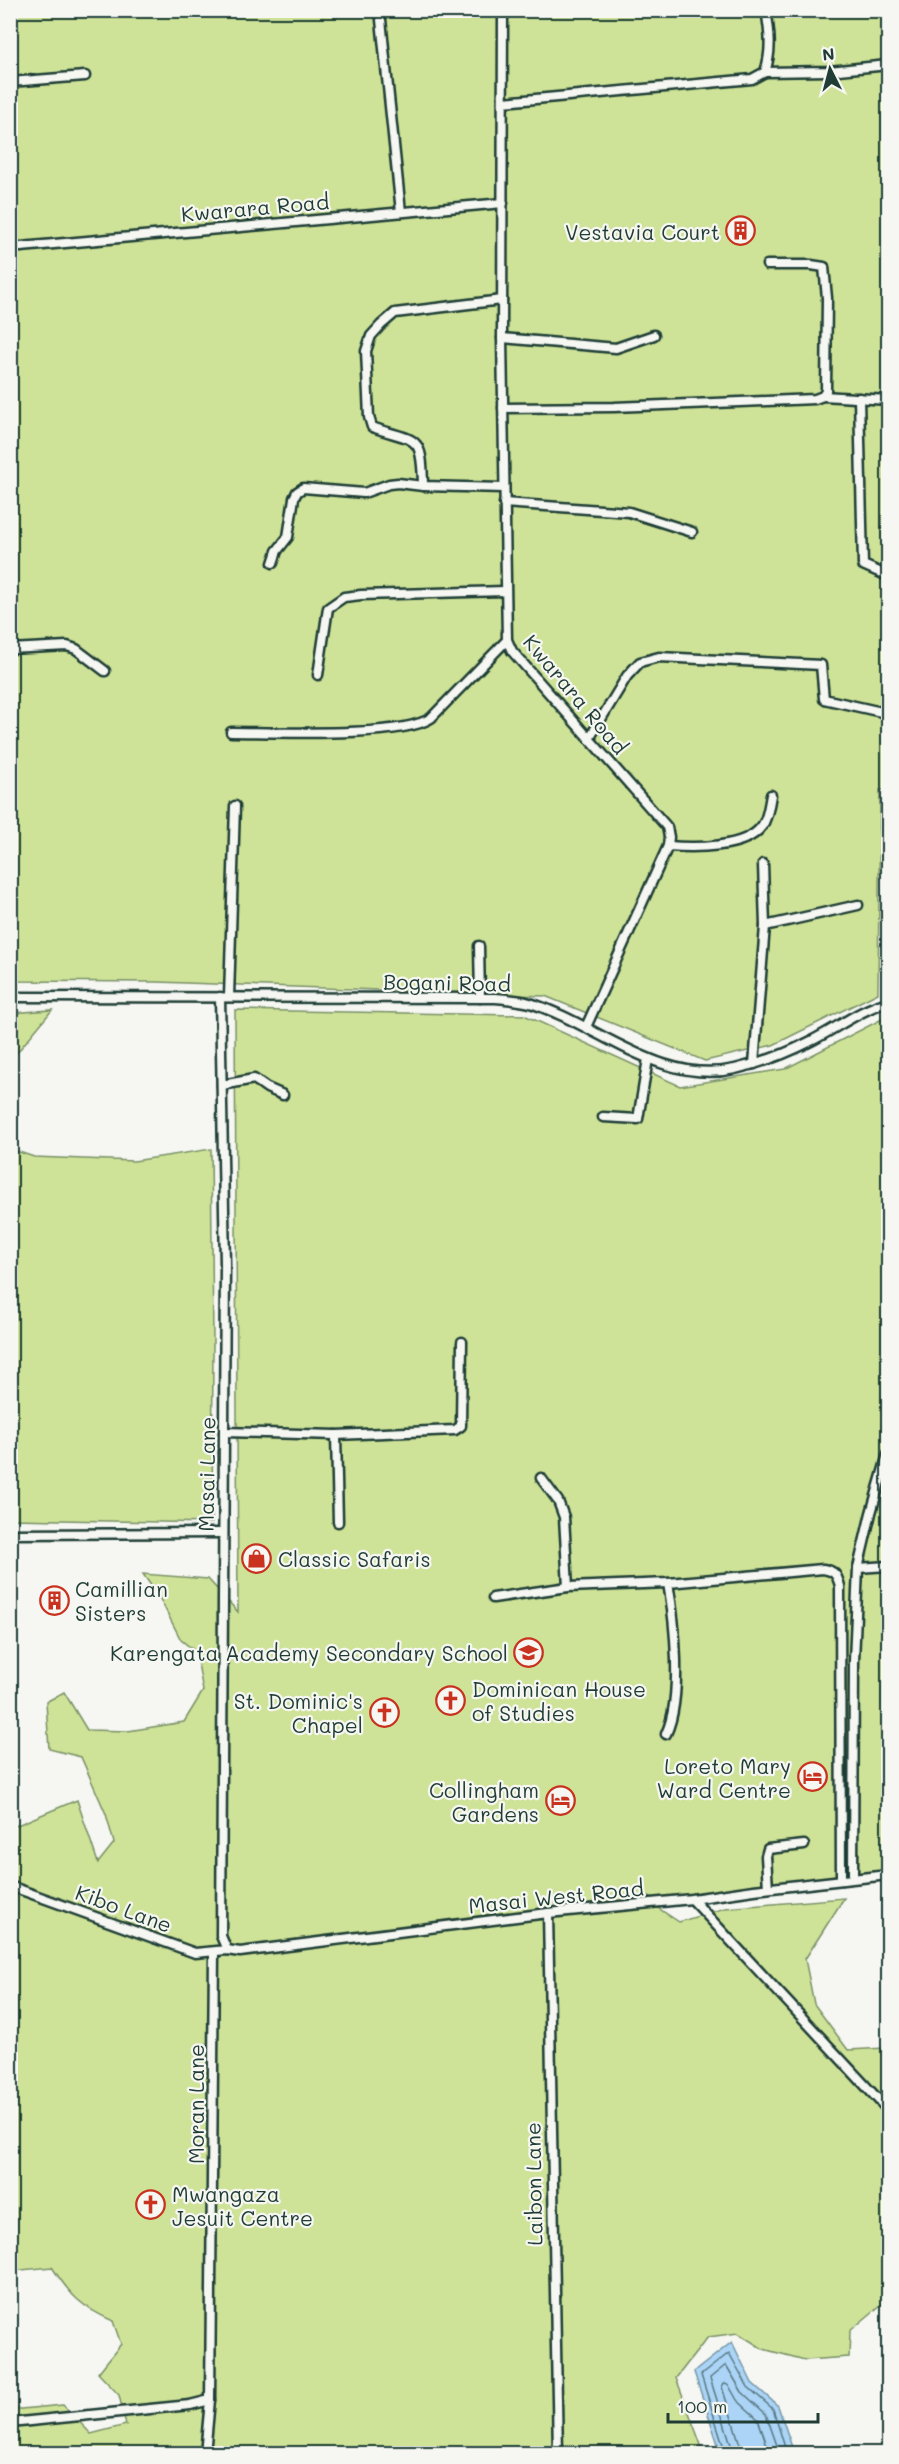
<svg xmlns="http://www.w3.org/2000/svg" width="899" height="2464" viewBox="0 0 899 2464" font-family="Mali,sans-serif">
<rect width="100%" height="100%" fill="#f6f6f2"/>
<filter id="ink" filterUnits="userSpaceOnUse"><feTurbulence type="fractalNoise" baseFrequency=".0167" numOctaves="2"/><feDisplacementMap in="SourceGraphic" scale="12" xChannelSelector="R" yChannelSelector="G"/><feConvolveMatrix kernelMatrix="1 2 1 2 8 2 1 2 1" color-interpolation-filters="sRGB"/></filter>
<g filter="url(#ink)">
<g fill="#cfe398" stroke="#779066" stroke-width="1.5">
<polygon points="11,11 888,11 888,790 880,790 878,993 773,1045 705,1061 545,996 158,982 11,981"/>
<polygon points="52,1010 11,1060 11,1013"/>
<path d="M235,1010l289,5 156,71 105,-17 103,-53v862l-239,24 30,20 46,-14 119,-10 -39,61 9,45 34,46 38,-2 2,4v247l-38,32 -1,26 -44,3 -42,-11 -25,-16 -30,4 -32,41 28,75h-693v-43l52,-5 28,29 35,-9 -7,-30 -21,-22 23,-29 -8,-23c-32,-14 -43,-26 -61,-54l-41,4 -1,-443 67,-28 21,63 16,-20 -8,-29 -25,-57 -32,-8 -3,-47 18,-10 23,38 41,1 56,-9 19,-31 -7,-39 -15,-12 -22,-43 -16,-23 65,5 30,33z"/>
<polygon points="10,1149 34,1157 134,1161 211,1149 213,1344 212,1523 11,1519"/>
</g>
<polygon fill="#acd4f6" stroke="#7498a8" stroke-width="1.5" points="732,2342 752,2383 778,2406 794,2453 721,2453 694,2372"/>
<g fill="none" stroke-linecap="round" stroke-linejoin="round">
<g stroke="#577982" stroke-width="1.5">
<polyline points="726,2454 701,2375 729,2353 748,2387 773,2409 787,2454"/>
<polyline points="734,2454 710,2378 726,2365 742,2392 766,2414 780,2454"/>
<polyline points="743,2454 722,2387 724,2383 728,2384 737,2400 758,2419 770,2454"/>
</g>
<defs>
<g id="street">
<polyline points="380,10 401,212"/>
<polyline points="503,10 502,338 507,640 512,651 667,827 669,837 668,846 586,1027"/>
<polyline points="765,72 829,71 888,65"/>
<polyline points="10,82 85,76"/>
<path d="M503,102l249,-23 13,-7c7,-21 5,-39 1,-62"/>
<polyline points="10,248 503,203"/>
<path d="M502,300l-107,13 -14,12 -10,11 -5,15 3,66 3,10c45,16 50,5 51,59l81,2"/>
<polyline points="502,338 616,348 654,335"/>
<polyline points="823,396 888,400"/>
<polyline points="859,398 863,565 888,576"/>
<polyline points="503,408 614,407 815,399 823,396 826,391 827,298 824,267 811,265 767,265"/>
<polyline points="504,503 629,512 692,532"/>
<polyline points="273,563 277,551 288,537 294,498 297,492 303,488 364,493 389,484 398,483 423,486"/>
<polyline points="10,649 67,646 76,649 105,671"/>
<polyline points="318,675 328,608 344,597 361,595 505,591"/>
<path d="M231,732c41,0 171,6 200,-14l76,-78"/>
<polyline points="589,739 627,676 640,662 659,657 821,665 824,699 886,713"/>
<path d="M668,846c25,2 78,3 94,-20 6,-8 7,-21 9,-31"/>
<polyline points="765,926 858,905"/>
<polyline points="479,946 480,998"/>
<path d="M10,997l484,1c12,1 25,2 36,5 67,21 131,83 205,66 26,-6 53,-16 76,-28 26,-13 50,-32 77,-39"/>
<polyline points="220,997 225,1264 221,1936 227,1950"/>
<polyline points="229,997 235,806"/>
<polyline points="754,1064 765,926 763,864"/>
<polyline points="222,1085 254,1079 267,1088 283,1095"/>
<polyline points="603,1117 638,1119 648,1059"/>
<polyline points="224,1432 336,1435 455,1430 461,1426 462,1342"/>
<polyline points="336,1435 338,1522"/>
<path d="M541,1478l17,23 6,16 4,70 100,-4 155,-14c12,2 14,6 17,17l1,294"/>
<polyline points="10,1534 223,1533"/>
<polyline points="858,1568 888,1566"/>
<polyline points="493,1598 568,1587"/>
<path d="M666,1734c17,-36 9,-112 2,-151"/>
<polyline points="853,1878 854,1661 858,1568 871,1513 888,1454"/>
<polyline points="10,1886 195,1953 227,1950 240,1952 548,1913 692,1899 754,1890 888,1875"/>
<polyline points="768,1888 766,1856 768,1849 804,1845"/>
<polyline points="692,1899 888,2110"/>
<polyline points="548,1913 558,2454"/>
<polyline points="10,2423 190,2405 210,2400 214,1953"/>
<polyline points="205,2454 210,2400"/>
</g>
</defs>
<use href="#street" stroke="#1f3d34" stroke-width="13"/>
<use href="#street" stroke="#f6f6f2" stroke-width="8"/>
</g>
</g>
<defs>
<symbol id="building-ring" viewBox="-11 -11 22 22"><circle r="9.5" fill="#f6f6f2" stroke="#c8321e" stroke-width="1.5"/><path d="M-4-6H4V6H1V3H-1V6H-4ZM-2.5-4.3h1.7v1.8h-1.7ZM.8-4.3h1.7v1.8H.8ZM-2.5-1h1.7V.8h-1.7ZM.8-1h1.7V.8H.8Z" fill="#c8321e"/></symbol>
<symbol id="shop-ring" viewBox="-11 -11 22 22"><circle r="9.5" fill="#f6f6f2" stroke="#c8321e" stroke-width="1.5"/><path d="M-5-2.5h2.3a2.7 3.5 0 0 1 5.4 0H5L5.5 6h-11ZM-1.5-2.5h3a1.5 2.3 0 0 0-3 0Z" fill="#c8321e"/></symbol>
<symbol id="school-ring" viewBox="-11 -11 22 22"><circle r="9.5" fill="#f6f6f2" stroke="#c8321e" stroke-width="1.5"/><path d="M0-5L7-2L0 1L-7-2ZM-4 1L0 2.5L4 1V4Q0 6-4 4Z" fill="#c8321e"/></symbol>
<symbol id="church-ring" viewBox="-11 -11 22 22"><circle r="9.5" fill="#f6f6f2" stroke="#c8321e" stroke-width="1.5"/><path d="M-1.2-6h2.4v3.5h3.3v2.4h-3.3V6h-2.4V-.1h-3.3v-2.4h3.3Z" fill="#c8321e"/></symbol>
<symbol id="hotel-ring" viewBox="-11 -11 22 22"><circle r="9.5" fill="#f6f6f2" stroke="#c8321e" stroke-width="1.5"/><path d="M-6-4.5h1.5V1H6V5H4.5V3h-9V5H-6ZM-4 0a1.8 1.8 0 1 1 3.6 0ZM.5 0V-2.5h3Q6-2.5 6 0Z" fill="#c8321e"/></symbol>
</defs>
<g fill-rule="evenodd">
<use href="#building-ring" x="724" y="214" width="33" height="33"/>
<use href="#shop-ring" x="240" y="1542" width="33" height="33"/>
<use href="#building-ring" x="38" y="1584" width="33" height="33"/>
<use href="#school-ring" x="512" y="1636" width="33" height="33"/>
<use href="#church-ring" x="434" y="1684" width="33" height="33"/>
<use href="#church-ring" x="368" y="1696" width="33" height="33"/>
<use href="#hotel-ring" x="796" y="1760" width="33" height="33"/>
<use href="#hotel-ring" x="544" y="1784" width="33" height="33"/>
<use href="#church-ring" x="134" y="2188" width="33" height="33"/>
</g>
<g text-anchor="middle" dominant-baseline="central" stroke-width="4.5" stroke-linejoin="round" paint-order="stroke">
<g font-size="21" fill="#1f3d34" stroke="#f6f6f2">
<text transform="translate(255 207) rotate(-5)">Kwarara Road</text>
<text transform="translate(576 694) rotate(50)">Kwarara Road</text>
<text transform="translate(447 982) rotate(1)">Bogani Road</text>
<text transform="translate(206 1474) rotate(-89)">Masai Lane</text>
<text transform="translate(556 1896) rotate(-6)">Masai West Road</text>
<text transform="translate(124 1908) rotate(20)">Kibo Lane</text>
<text transform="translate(195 2104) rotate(-90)">Moran Lane</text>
<text transform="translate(533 2184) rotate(-91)">Laibon Lane</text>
</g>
<g font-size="21" fill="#1f3d34" stroke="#f6f6f2" text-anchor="end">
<text x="720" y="231">Vestavia Court</text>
<text x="278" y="1558" text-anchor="start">Classic Safaris</text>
<text x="75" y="1588" text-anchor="start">Camillian<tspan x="75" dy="24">Sisters</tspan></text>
<text x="508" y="1652">Karengata Academy Secondary School</text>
<text x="472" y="1688" text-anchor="start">Dominican House<tspan x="472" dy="24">of Studies</tspan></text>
<text x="363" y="1700">St. Dominic's<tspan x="363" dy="24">Chapel</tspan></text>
<text x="791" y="1765">Loreto Mary<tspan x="791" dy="24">Ward Centre</tspan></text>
<text x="539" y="1789">Collingham<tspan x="539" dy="24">Gardens</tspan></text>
<text x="172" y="2193" text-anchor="start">Mwangaza<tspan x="172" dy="24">Jesuit Centre</tspan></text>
</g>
</g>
<rect width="899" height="2464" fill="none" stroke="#f6f6f2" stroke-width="36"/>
<rect x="18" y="18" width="863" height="2428" fill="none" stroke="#1f3d34" stroke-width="2" filter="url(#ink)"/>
<g transform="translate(830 69) rotate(354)" stroke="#f6f6f2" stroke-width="4.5" paint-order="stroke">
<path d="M0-4.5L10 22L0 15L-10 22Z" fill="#1f3d34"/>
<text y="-9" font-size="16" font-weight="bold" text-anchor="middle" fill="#1f3d34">N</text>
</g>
<path d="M668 2413v9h150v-9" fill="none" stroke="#1f3d34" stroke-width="3"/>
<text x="677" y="2413" font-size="18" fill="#1f3d34" stroke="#f6f6f2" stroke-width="4.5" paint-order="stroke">100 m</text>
</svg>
